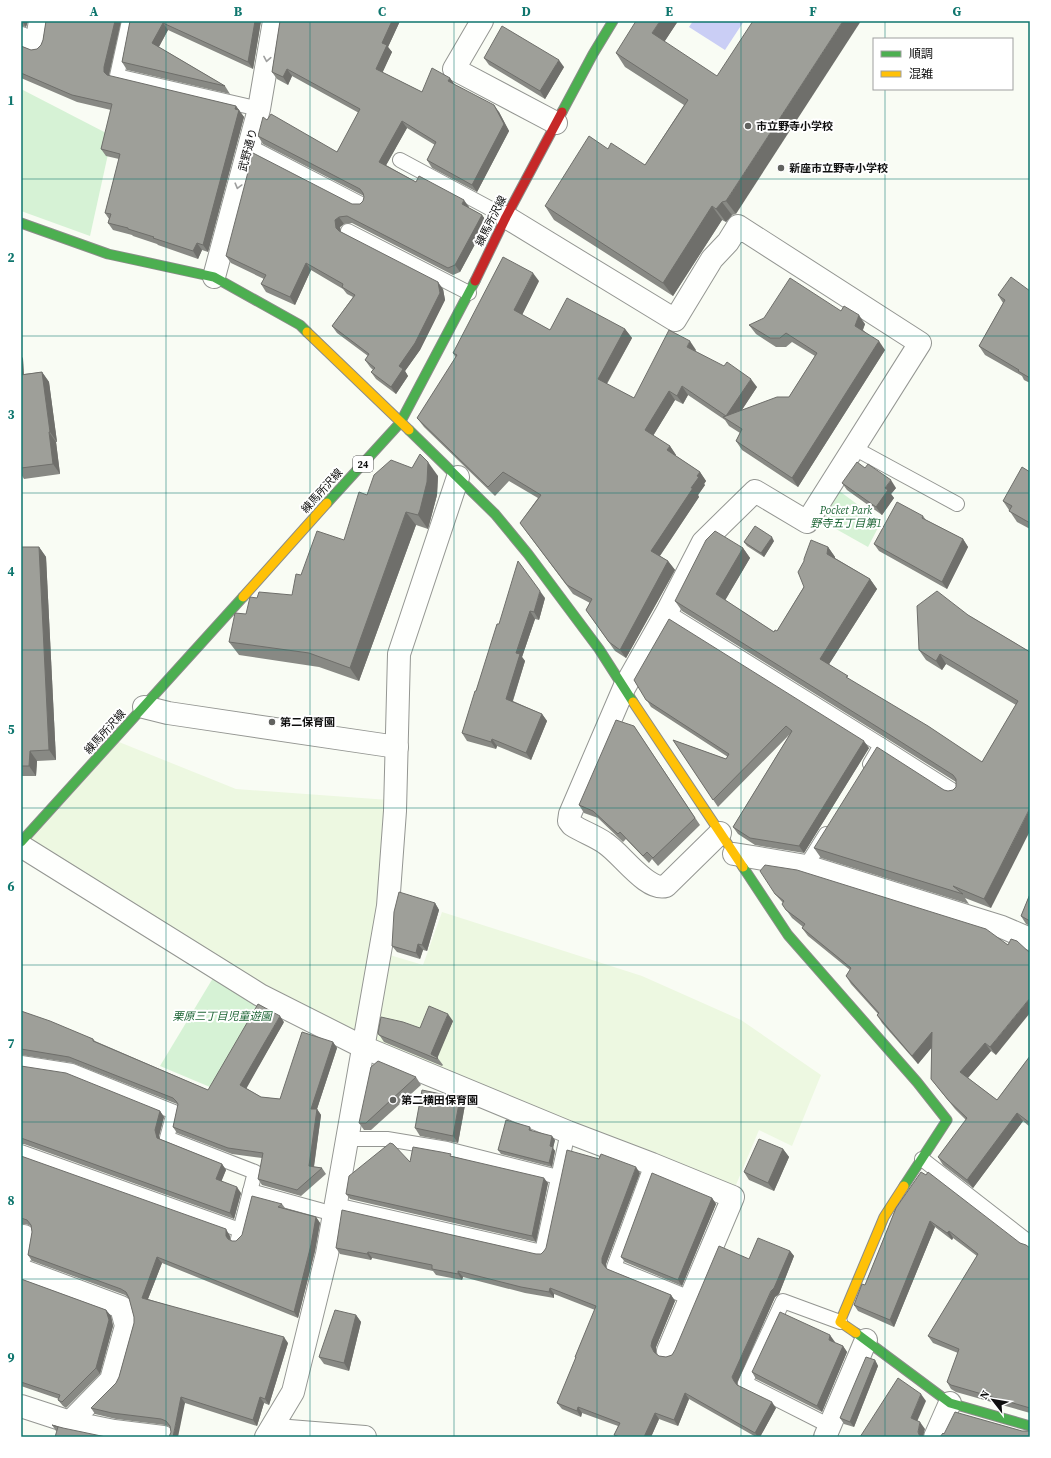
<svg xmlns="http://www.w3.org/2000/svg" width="1051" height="1458" viewBox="0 0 1051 1458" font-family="'Source Serif 4','Noto Sans JP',serif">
<rect width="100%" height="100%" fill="#f9fcf4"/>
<g fill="#edf8e1">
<polygon points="119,742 236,789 389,800 384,907 360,1042 27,844"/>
<polygon points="442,912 642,976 741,1020 821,1075 792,1146 759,1130 733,1192 370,1045 383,953 423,965"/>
</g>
<g fill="#d6f2d5">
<polygon points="21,89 112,136 90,236 21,211"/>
<polygon points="838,490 881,522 868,547 820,520"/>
<polygon points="213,978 261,1003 210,1087 160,1066"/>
</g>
<polygon fill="#cacef5" points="693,21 744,21 725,50 689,27"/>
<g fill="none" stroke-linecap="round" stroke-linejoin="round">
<defs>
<g id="lane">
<polyline points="129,21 117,76 259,109"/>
<polyline points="249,146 361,204"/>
<polyline points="400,160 506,217"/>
<polyline points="348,231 469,293"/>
<polyline points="854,448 957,504"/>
<polyline points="667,612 881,745 870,764"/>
<polyline points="881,745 955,792"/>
<polyline points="806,866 826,834"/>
<polyline points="21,1063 72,1071 174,1112 167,1138 255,1172 238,1239"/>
<polyline points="348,1139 387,1139 447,1149 558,1177"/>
<polyline points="21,1152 240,1230"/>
<polyline points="922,1159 1030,1243"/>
<polyline points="652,1164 614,1267 690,1298"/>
<polyline points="250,1191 334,1214"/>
<polyline points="336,1205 542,1252 568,1132"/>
<polyline points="830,1426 745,1383 783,1301 840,1322"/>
</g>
<g id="street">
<polyline points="482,21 454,69 556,123"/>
<polyline points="21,38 36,45 40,21"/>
<path d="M506,217l169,103 37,-61 16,-17 10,-16 182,117 -113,179 -52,-31 -52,51 -36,70 -43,76 -54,126 -1,7 3,4c11,7 23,11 33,18 16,10 42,49 61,43l54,-53"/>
<polyline points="214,277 259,109 274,21"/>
<polyline points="144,707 168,713 397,747"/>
<polyline points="21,846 260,995 363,1047 568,1132 652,1164 733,1197 668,1351"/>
<polyline points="734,854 806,866 1002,927 1030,939"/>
<polyline points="21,1255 24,1236"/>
<polyline points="21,1270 121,1307 126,1326 111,1380 70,1422"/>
<polyline points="21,1406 70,1422 114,1431 163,1437"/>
<polyline points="266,1437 293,1392 327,1254 388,906 395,811 399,654 458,477"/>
<polyline points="274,1437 289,1431 365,1437"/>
<polyline points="825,1437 866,1340"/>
<polyline points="935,1437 950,1403"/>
</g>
<g id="fast">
<polyline points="562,112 593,54 613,21"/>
<polyline points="21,223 108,254 214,277 300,325 307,332"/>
<polyline points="409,430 495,514 528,554 599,649 633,702"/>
<polyline points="327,503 400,423 475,281"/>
<polyline points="21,842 243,597"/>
<polyline points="743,867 788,935 917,1082 947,1120 904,1186"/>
<polyline points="856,1333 950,1403 1030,1426"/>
</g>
<g id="slow">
<polyline points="307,332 409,430"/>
<polyline points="243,597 327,503"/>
<polyline points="633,702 743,867"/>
<polyline points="856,1333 840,1322 884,1217 904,1186"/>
</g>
<polyline id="jam" points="475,281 506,217 562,112"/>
</defs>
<use href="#lane" stroke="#949692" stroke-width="16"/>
<use href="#street" stroke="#949692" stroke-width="24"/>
<use href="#fast" stroke="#8b8c89" stroke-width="11"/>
<use href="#slow" stroke="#8b8c89" stroke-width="11"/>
<use href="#jam" stroke="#8b8c89" stroke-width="11"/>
<use href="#lane" stroke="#fefffd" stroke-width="14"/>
<use href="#street" stroke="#fefffd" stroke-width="22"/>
<use href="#fast" stroke="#4caf50" stroke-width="9"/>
<use href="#slow" stroke="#ffc107" stroke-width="9"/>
<use href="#jam" stroke="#c62828" stroke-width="9"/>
</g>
<g fill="#888984">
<polygon points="21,21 28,21 26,27 21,26"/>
<polygon points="46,21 121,21 109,76 236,106 244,117 208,252 202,250 198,259 158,245 157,244 133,236 132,235 113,230 108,223 109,219 105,213 119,159 106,156 101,149 111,110 77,102 21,78 21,46 31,50 37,49 41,45 43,40"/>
<polygon points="130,21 261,21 253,69 168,30 159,47 225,86 230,94 127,70 122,62"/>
<polygon points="280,21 400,21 388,47 392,52 382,72 422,92 450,78 454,85 499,112 509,131 477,192 432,168 427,160 435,145 407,128 386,165 416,182 469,207 469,208 482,215 487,222 460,272 453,275 352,223 344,224 340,227 341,232 443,289 445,300 420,350 405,371 408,376 396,394 376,379 371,372 373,370 370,367 365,360 368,356 337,333 332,326 353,297 347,294 343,289 311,270 295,305 266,292 261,284 264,279 231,263 226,256 352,204 360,204 363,201 364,197 364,196 263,144 258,136 267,120 337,152 359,113 292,76 288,85 277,79 272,72"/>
<polygon points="678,21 664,42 736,214 732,215 726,222 722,220 673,296 554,220 545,206 608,149 645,165 684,105 625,67 616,53"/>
<polygon points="484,58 564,67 545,99 489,65"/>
<polygon points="539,281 522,315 550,330 625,329 632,338 607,384 634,398 696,350 695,351 757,387 742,410 789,397 815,356 792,342 786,347 776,347 756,334 749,325 841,311 865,324 863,330 885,350 798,487 742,450 736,441 740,433 729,426 725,420 688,395 683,404 675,400 653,436 670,446 676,455 676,456 700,472 706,481 704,484 705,485 698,495 699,497 660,556 668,561 675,570 626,658 615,651 586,610 590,603 573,594 520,523 538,498 509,481 495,496 424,427 417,418 456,358 453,353"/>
<polygon points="1030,291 1030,383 1024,380 1022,376 985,355 979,346 1003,303 998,295"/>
<polygon points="21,355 23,359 24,374 42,372 49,382 57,442 56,442 60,474 24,479 21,474"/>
<polygon points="412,468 438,476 437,495 428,529 416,525 359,681 319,667 239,655 229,642 246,614 257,598 292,595 344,540 367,495"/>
<polygon points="1030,472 1030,529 1017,522 1003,501"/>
<polygon points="842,483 896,488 891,494 894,498 882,515 847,490"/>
<polygon points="923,516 926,520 963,539 968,547 947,589 879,551 874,544"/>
<polygon points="774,541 764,557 747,546 744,542"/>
<polygon points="21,547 39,547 46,557 56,760 37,761 36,776 21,776"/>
<polygon points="828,547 835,557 835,558 870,579 877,589 829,664 850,680 982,762 1016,705 946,664 942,670 926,660 919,650 968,615 1030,652 991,908 965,898 969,904 821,858 814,848 944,790 948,791 953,790 956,787 956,782 886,738 682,611 675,601 743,548 750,558 725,600 774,632 777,631"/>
<polygon points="545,598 539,620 535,619 522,657 525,661 513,701 542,714 547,721 531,760 497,746 496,749 467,741 462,733 476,691 499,624"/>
<polygon points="634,680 869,748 804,853 755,845 738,834 733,827 790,734 718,807 673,740 726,759 728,757 651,707"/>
<polygon points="634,726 700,825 658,866 652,859 649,863 626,839 623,842 598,818 584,813 579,805"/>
<polygon points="775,894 986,929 996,1055 991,1051 968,1078 997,1100 1030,1056 1030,1127 1023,1121 973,1188 943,1165 938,1157 966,1120 955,1109 931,1079 932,1047 918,1064 882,1023 877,1015 878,1014 851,984 846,976 850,970 808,936 802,928 803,927 792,918 782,904 783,903"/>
<polygon points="1030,894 1030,926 1026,924 1021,916"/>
<polygon points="435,903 439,910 427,951 423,950 420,959 397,952 392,946"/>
<polygon points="21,1011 93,1039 95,1041 208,1090 284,1022 246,1088 261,1097 280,1099 333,1042 337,1048 317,1109 321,1115 314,1167 322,1168 326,1174 301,1196 262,1185 258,1179 262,1158 232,1154 177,1133 173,1127 178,1105 177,1104 73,1063 21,1055"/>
<polygon points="453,1021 437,1057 443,1065 442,1066 384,1042 378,1033 420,1028"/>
<polygon points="21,1066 160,1111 164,1117 159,1136 160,1139 222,1164 226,1170 221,1181 241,1193 234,1219 24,1144 21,1144"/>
<polygon points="416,1077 421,1085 371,1130 364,1130 359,1123"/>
<polygon points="460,1098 465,1105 458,1143 420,1136 415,1128"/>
<polygon points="530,1127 532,1131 555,1140 553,1148 555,1151 552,1167 501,1154 498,1150"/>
<polygon points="783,1149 789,1157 774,1191 749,1180 744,1172"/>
<polygon points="21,1156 230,1236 230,1240 232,1241 236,1241 282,1204 285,1208 316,1217 320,1223 315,1251 298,1318 162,1263 148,1299 288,1343 269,1405 264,1403 257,1426 185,1403 171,1432 170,1427 165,1425 116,1419 95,1414 91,1408 116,1383 119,1377 134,1323 134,1317 129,1298 125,1295 32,1261 28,1255 32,1232 31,1226 26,1224 21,1224"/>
<polygon points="452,1156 548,1183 536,1242 350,1199 346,1194 410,1162"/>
<polygon points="640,1173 606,1264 606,1268 607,1269 671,1295 675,1301 656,1347 656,1355 659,1356 666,1357 672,1355 749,1259 790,1251 794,1256 779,1294 775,1297 737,1383 737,1385 776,1408 760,1437 756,1437 689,1399 678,1426 659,1419 651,1437 616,1437 614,1435 618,1426 582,1413 581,1417 562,1409 557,1403 576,1358 575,1357 595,1310 554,1294 554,1298 525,1293 463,1277 462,1280 436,1275 433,1271 372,1258 371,1260 340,1254 336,1248 541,1254"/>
<polygon points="712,1198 716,1204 682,1286 625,1262 621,1257"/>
<polygon points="896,1208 1020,1243 1030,1248 1030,1413 956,1392 951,1389 947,1382 958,1353 933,1343 928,1336 977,1256 953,1238 952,1240 935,1227 894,1327 858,1311 854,1305 865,1285"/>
<polygon points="21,1279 106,1310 111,1316 113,1326 100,1374 66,1408 63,1406 58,1400 59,1399 21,1386"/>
<polygon points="356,1315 361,1322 349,1371 324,1364 319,1357"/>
<polygon points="834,1342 843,1346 847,1352 822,1412 756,1379 752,1372 835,1342"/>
<polygon points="875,1360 878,1366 854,1427 844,1424 840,1418"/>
<polygon points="52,1425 63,1428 57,1431 56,1431"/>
</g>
<g fill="#6f6f6b">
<polygon points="22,21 28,21 26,27"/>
<polygon points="115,21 121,21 109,74 109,79 104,72 104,67"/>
<polygon points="255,21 261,21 253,69 248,62"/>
<polygon points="392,21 400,21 388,47 392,52 381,76 376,69 382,43"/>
<polygon points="660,21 678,21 661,47 652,33"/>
<polygon points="843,21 861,21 736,214 726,201"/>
<polygon points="163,23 168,30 157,50 152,43"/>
<polygon points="559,60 564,67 545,99 540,91"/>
<polygon points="287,69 292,76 288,85 283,77"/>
<polygon points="450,78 455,85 448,81"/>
<polygon points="494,105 499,112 509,131 477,192 472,185"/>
<polygon points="236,106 244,117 208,252 203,245"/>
<polygon points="402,121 407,128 384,169 379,162"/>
<polygon points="464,200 469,207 467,211 462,204"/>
<polygon points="722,202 732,215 726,222 716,209"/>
<polygon points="712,206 722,220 673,296 663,283"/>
<polygon points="482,215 487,222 460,272 455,265"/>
<polygon points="339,217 344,224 340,227 341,235 336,228 335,220"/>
<polygon points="197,243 202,250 198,259 193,251"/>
<polygon points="306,263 311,270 295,305 290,297"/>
<polygon points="533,273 539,281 520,319 514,310"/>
<polygon points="438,282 443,289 445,300 420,350 405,371 408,376 396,394 391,387 399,366"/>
<polygon points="859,315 865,324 861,334 855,326"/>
<polygon points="625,329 632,338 604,388 598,379"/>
<polygon points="690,341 696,350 693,356 687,347"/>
<polygon points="879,341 885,350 798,487 792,478"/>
<polygon points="21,355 23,359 24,386 21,382"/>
<polygon points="42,372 49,382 57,442 50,432"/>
<polygon points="751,379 757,387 733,423 726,416"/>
<polygon points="682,386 688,395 683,404 677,396"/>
<polygon points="669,391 675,400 651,439 645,430"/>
<polygon points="49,432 56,442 60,474 53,464"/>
<polygon points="670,446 676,455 674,459 667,450"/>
<polygon points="428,462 438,476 437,495 428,529 418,515"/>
<polygon points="700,472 706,481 704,484 705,485 698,495 699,497 657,560 651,551 691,488 697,476"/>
<polygon points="891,480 896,488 891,494 894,498 882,515 876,507 885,488"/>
<polygon points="406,512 416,525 359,681 350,668"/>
<polygon points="772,537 774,541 764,557 761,553"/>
<polygon points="963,539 968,547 947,589 942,582"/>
<polygon points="39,547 46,557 56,760 49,750"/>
<polygon points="828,547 835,557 834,563 827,554"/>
<polygon points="743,548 750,558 723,604 716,594"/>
<polygon points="668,561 675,570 626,658 620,650"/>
<polygon points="870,579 877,589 826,669 820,659"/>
<polygon points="540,591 545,598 539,620 534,612"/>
<polygon points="530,611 535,619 522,657 525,661 511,706 506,699 516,653"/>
<polygon points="940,654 946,664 942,670 936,661"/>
<polygon points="542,714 547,721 531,760 526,753"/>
<polygon points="492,739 497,746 496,749 491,742"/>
<polygon points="864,741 869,748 804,853 799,846"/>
<polygon points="30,751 37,761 36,776 29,766"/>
<polygon points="1030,808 1030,831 991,908 984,899"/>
<polygon points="435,903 439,910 427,951 422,945"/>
<polygon points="418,944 423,950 420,959 416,953"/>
<polygon points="1030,998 1030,1013 996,1055 990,1047"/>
<polygon points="448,1014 453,1021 437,1059 431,1054"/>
<polygon points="280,1016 284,1022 245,1091 240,1085"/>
<polygon points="932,1032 938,1040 918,1064 912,1056"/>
<polygon points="333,1042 337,1048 315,1115 311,1109"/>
<polygon points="985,1043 991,1051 966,1080 960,1072"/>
<polygon points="460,1098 465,1105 458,1143 453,1136"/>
<polygon points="317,1109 321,1115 313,1172 309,1166"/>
<polygon points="160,1111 164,1117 159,1136 161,1144 157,1138 155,1130"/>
<polygon points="1017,1113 1023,1121 973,1188 967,1180"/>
<polygon points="552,1136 555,1140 553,1148 555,1151 552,1167 549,1163 550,1146"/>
<polygon points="783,1149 789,1157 774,1191 768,1183"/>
<polygon points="222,1164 226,1170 220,1185 216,1179"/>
<polygon points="636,1167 640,1173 606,1264 606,1269 602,1263 602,1258"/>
<polygon points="544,1178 548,1183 536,1242 532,1236"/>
<polygon points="237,1187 241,1193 234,1219 230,1213"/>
<polygon points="712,1198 716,1204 682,1286 678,1280"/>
<polygon points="316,1217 320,1223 315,1251 298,1318 294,1312"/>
<polygon points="930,1221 935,1227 894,1327 890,1320"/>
<polygon points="226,1229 230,1236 230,1242 226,1236"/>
<polygon points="949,1231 953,1238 952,1240 947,1233"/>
<polygon points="790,1251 794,1256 779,1294 775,1297 737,1383 738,1387 734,1381 732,1377"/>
<polygon points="368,1252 372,1258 371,1260 367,1254"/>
<polygon points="157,1257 162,1263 146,1304 142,1298"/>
<polygon points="458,1271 463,1277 462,1280 458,1274"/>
<polygon points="550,1288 554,1294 554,1298 549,1292"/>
<polygon points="671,1295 675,1301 656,1347 656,1352 658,1358 654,1352 651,1346 652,1341"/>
<polygon points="106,1310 111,1316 113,1326 100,1374 96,1368"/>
<polygon points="356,1315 361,1322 349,1371 344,1363"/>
<polygon points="830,1335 835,1342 833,1346 829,1340"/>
<polygon points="284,1337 288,1343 269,1405 265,1399"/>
<polygon points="843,1346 847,1352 822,1412 817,1406"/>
<polygon points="875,1360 878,1366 854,1427 850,1422"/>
<polygon points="685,1393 689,1399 678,1426 674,1420"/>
<polygon points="921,1394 926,1401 916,1424 911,1418"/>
<polygon points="181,1397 185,1403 178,1437 173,1437"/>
<polygon points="260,1397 264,1403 257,1426 253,1420"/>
<polygon points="772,1402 776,1408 760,1437 758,1437 755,1433"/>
<polygon points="578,1407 582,1413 581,1417 577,1411"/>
<polygon points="655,1413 659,1419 651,1437 644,1437"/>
<polygon points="920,1422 925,1429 923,1437 920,1437 918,1432"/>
</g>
<g fill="#9e9f99" stroke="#6f6f6b">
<polygon points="46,21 115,21 104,67 104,72 107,75 236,106 235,109 239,110 203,245 197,243 193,251 153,238 154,237 128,229 128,228 108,223 111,214 105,213 120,154 101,149 112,104 72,95 21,73 21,46 31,50 37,49 41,45 43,40"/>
<polygon points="130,21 255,21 248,62 163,23 152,43 225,86 122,62"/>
<polygon points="280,21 392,21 382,43 387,45 376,69 422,92 432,68 450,78 448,81 494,105 504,124 472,185 427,160 436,142 402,121 379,162 416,182 419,176 464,200 462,204 482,215 455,265 448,268 347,216 339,217 335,220 336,228 339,231 438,282 440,293 415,343 399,366 403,369 391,387 371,372 375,368 365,360 369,354 332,326 355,295 342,287 343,284 306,263 290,297 261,284 266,275 226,256 253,153 352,204 360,204 363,201 364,197 363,193 360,189 258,136 263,117 267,120 271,114 337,152 360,109 287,69 283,77 272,72"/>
<polygon points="636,21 660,21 652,33 717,76 753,21 843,21 726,201 722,202 716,209 712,206 663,283 545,206 589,136 608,149 611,143 645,165 688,100 616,53"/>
<polygon points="502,26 559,60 540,91 484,58"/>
<polygon points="503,257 533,273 514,310 550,330 567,298 625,329 598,379 634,398 669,330 690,341 687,347 724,366 727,362 751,379 726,416 777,397 789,397 817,353 786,333 780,338 770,338 749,325 764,318 790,278 841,311 844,306 859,315 855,326 879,341 792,478 736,441 742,429 723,417 726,416 682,386 677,396 669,391 645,430 670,446 667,450 700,472 697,476 699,477 691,488 693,488 651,551 668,561 620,650 609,642 586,610 592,599 567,585 520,523 541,495 503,472 488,487 417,418 457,355 453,353"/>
<polygon points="1011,277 1030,291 1030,378 1018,371 1019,370 979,346 1005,300 998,295"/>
<polygon points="42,372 50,432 49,432 53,464 21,468 21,375"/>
<polygon points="420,454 428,462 427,482 420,510 418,515 406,512 350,668 309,653 229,642 235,613 246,614 250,597 257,598 259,592 292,595 296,574 301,575 317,531 344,540 359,492 367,495 374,475 391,460 412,468"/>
<polygon points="857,462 865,468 868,464 891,480 885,488 888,490 876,507 842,483"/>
<polygon points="1022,467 1030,472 1030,523 1009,511 1012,506 1003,501"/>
<polygon points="897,502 923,516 922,518 963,539 942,582 874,544"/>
<polygon points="755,526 772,537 761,553 744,542"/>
<polygon points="715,531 743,548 716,594 774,632 775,630 777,631 804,587 798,572 804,561 804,559 811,540 828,547 827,554 870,579 820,659 848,676 846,677 928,726 982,762 1018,701 940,654 936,661 919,650 917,606 937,591 968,615 1030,652 1030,808 984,899 953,886 963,894 814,848 877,747 944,790 948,791 953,790 956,787 956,779 953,775 879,728 675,601 706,540"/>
<polygon points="21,547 39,547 49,750 30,751 29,766 21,766"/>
<polygon points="518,561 540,591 534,612 530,611 516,653 520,654 506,699 542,714 526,753 492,739 491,742 462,733 475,691 476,691 497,624 499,624"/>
<polygon points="669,619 864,741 799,846 750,838 733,827 792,731 786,726 713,800 673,740 726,759 729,754 646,700 634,680"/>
<polygon points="616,720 634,726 695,818 653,858 647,852 643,856 620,832 618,834 593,811 579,805"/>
<polygon points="765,865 797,870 986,929 1008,945 1011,939 1017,941 1030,953 1030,998 990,1047 985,1043 960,1072 997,1100 1030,1056 1030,1123 1017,1113 967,1180 938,1157 967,1118 949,1101 931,1079 932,1032 912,1056 877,1015 879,1013 846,976 851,968 802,928 805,924 786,910 782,904 784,901 775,894 760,871"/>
<polygon points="399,892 435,903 422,945 418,944 416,953 392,946 394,912"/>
<polygon points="1030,894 1030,921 1021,916"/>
<polygon points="258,1004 280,1016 240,1085 261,1097 280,1099 302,1032 333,1042 311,1109 317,1109 309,1166 322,1168 297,1190 258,1179 263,1153 228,1148 173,1127 178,1104 176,1101 173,1098 69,1057 21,1049 21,1011 50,1021 93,1039 93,1041 208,1090"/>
<polygon points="429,1006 448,1014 431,1054 438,1058 437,1059 379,1035 378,1033 381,1017 403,1022 420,1028"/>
<polygon points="378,1061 416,1077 366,1123 359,1123 371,1067"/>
<polygon points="21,1066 66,1073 160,1111 155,1130 157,1138 222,1164 216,1179 237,1187 230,1213 21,1138"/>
<polygon points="422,1090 460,1098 453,1136 415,1128"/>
<polygon points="506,1120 530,1127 529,1130 552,1136 550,1146 553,1147 549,1163 498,1150"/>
<polygon points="759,1139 783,1149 768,1183 744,1172"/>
<polygon points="390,1143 393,1144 410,1162 413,1147 441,1152 451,1154 450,1156 544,1178 532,1236 346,1194 349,1176"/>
<polygon points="567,1150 599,1159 601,1154 636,1167 602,1258 602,1263 607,1269 671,1295 652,1341 651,1346 654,1352 659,1356 666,1357 672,1355 675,1350 719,1246 749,1259 758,1238 790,1251 774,1288 771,1291 732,1377 734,1381 737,1385 772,1402 755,1433 685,1393 674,1420 655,1413 644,1437 620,1437 614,1435 620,1423 578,1407 577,1411 557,1403 576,1357 575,1357 596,1306 550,1288 549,1292 521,1287 458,1271 458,1274 432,1269 432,1265 368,1252 367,1254 336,1248 342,1210 536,1254 541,1254 544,1251 546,1248"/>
<polygon points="21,1156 226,1229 226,1236 228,1239 232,1241 236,1241 242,1235 252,1196 282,1204 278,1207 316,1217 311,1245 294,1312 157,1257 142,1298 284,1337 265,1399 260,1397 253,1420 181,1397 173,1437 169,1437 171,1432 170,1426 166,1421 161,1419 112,1413 91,1408 116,1383 119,1377 134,1323 134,1317 129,1298 126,1292 121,1289 28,1255 32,1232 31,1225 27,1220 21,1218"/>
<polygon points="921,1172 926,1175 928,1172 1020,1243 1026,1245 1030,1248 1030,1408 951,1385 947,1382 959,1349 928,1336 978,1254 949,1231 947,1233 930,1221 890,1320 854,1305 862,1284 865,1285 896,1208"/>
<polygon points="652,1173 712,1198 678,1280 621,1257"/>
<polygon points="21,1279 106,1310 109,1320 96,1368 62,1402 58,1400 60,1395 21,1382"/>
<polygon points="335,1310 356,1315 344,1363 319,1357"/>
<polygon points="780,1312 830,1335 829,1340 843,1346 817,1406 752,1372"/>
<polygon points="866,1357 875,1360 850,1422 840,1418"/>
<polygon points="898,1378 921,1394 911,1418 920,1422 918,1432 920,1437 860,1437"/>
<polygon points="955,1412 1022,1431 1030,1431 1030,1437 940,1437 943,1433 944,1434"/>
<polygon points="52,1425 63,1428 106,1437 55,1437 58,1427"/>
</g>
<defs><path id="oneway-chevron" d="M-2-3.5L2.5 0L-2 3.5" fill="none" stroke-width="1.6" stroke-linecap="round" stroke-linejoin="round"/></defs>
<g stroke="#9e9f9e">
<use href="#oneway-chevron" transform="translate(267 59) rotate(100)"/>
<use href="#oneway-chevron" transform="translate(238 186) rotate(105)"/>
</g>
<path fill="none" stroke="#0f766e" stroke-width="1" stroke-opacity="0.55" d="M166,21v1416M310,21v1416M454,21v1416M597,21v1416M741,21v1416M885,21v18M885,89v1348M21,179h1009M21,336h1009M21,493h1009M21,650h1009M21,808h1009M21,965h1009M21,1122h1009M21,1279h1009"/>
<g fill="#61625f" stroke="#fff" stroke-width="1.5">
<circle cx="748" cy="126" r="4"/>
<circle cx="781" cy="168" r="4"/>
<circle cx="272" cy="722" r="4"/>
<circle cx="393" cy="1100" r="4"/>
</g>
<g text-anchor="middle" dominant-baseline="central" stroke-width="4" stroke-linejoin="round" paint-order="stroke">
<rect fill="#fff" stroke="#575757" stroke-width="1" x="353" y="456" width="20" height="16" rx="3"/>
<g font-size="10" font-weight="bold" fill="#0f0f0f">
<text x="363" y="464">24</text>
</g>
<g font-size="11" font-weight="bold" fill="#0f0f0f" stroke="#fff" text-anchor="start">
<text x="756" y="126">市立野寺小学校</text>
<text x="789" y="168">新座市立野寺小学校</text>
<text x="280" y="722">第二保育園</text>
<text x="401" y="1100">第二横田保育園</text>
</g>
<g font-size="11" fill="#0f0f0f" stroke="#fff">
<text transform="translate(248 150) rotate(-75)">武野通り</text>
<text transform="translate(491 221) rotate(-63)">練馬所沢線</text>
<text transform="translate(322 491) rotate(-48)">練馬所沢線</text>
<text transform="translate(105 732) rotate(-48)">練馬所沢線</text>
</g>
<g font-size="11" font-style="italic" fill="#1f6637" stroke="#fff">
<text x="846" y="510">Pocket Park<tspan x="846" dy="13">野寺五丁目第1</tspan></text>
<text x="222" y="1016">栗原三丁目児童遊園</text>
</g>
</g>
<rect width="1051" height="1458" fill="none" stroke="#ffffff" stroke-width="44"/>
<rect x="873" y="38" width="140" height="52" fill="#ffffff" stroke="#9f9f9f"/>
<rect x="881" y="51" width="20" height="6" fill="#4caf50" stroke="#9f9f9f"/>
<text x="909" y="58" font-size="12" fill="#0f0f0f">順調</text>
<rect x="881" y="71" width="20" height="6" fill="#ffc107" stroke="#9f9f9f"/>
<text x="909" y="78" font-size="12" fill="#0f0f0f">混雑</text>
<g transform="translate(993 1400) rotate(301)" stroke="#ffffff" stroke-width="3" paint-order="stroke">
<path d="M0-3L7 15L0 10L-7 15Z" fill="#0f0f0f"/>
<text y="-6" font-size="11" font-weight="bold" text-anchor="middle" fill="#0f0f0f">N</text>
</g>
<rect x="22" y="22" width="1007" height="1414" fill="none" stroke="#0f766e" stroke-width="1.5"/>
<g font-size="13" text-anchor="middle" font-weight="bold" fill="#0f766e">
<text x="94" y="16">A</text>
<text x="238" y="16">B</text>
<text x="382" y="16">C</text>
<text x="526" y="16">D</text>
<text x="669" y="16">E</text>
<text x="813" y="16">F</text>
<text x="957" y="16">G</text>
<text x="11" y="105">1</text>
<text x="11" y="262">2</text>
<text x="11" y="419">3</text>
<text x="11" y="576">4</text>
<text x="11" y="734">5</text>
<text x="11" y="891">6</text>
<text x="11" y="1048">7</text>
<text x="11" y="1205">8</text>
<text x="11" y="1362">9</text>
</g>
</svg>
